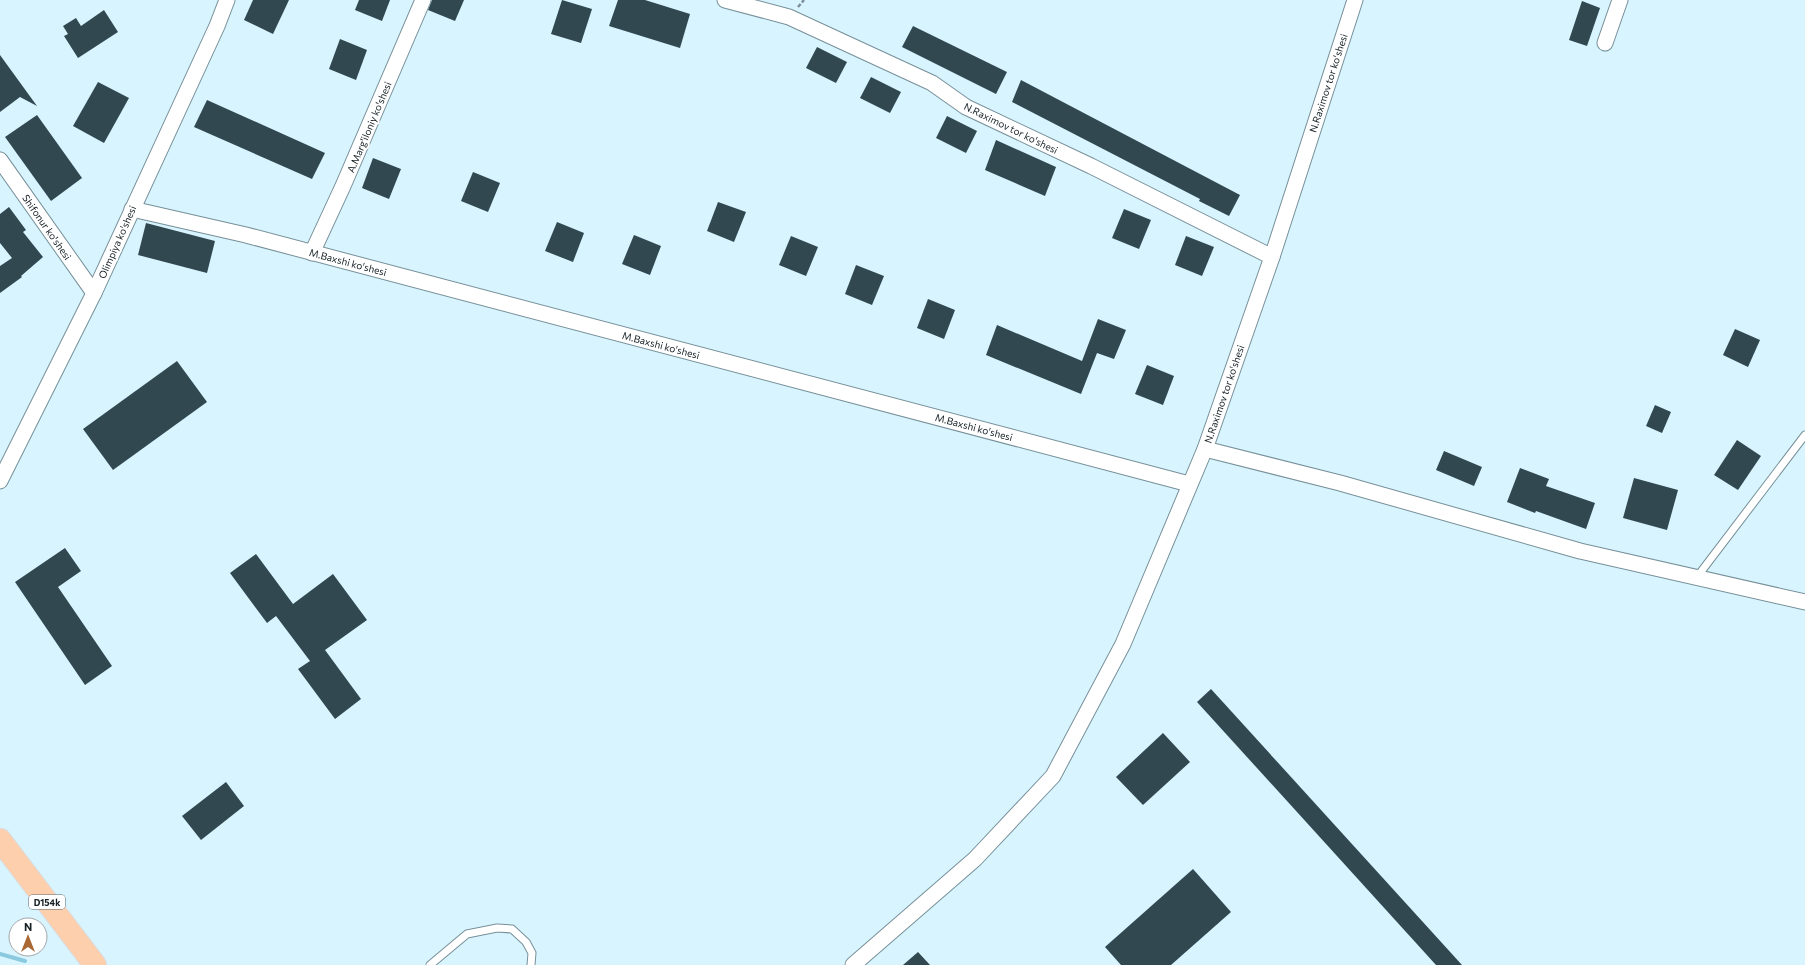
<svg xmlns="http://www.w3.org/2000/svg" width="1805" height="965" viewBox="0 0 1805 965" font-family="Commissioner,sans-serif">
<rect width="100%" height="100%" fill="#d8f4fe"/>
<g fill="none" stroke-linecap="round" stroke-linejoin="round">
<polyline stroke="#8ac9de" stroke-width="4" points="0,954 25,961"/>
</g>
<g fill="#314850">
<polygon points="253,0 289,0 273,34 244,20"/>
<polygon points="359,0 390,0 382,21 355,10"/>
<polygon points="432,0 464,0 455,21 428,10"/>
<polygon points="562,0 592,9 581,43 551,34"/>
<polygon points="618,0 645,0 690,14 680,48 609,26"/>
<polygon points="1582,1 1600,8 1587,46 1569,40"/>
<polygon points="104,10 118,32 78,58 64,36 68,34 63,26 76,18 81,26"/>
<polygon points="913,26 1007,72 996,94 902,47"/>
<polygon points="340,39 367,50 356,80 329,69"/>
<polygon points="817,47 847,62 836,83 806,68"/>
<polygon points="0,55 37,106 20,97 0,112"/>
<polygon points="871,77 901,92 890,113 860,98"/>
<polygon points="1021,80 1240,195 1229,216 1199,201 1200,199 1012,102"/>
<polygon points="98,82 129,98 104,143 73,126"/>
<polygon points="207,100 325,153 312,179 194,127"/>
<polygon points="37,115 82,178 51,201 5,137"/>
<polygon points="947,116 977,131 966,153 936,138"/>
<polygon points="996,140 1056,167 1045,196 985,170"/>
<polygon points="373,158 401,169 389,199 362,188"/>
<polygon points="473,172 500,183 488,212 461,201"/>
<polygon points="718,202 746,212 734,242 707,231"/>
<polygon points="9,207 26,230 23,232 43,257 21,276 22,277 0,293 0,266 12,258 0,243 0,214"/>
<polygon points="1124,209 1151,220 1139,249 1112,238"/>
<polygon points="557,222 584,233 573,262 545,251"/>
<polygon points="146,223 215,241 207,273 138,255"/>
<polygon points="634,235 661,246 650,275 622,264"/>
<polygon points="791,236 818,247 806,276 779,265"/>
<polygon points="1186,236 1214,247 1202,276 1175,265"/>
<polygon points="856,265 884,276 872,305 845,294"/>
<polygon points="928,299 955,310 944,339 917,328"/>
<polygon points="1098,319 1126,330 1114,359 1097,353 1081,394 986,355 997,325 1082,361"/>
<polygon points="1735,329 1760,340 1748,367 1723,355"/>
<polygon points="177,361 207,402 113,470 83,429"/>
<polygon points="1147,365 1174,376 1163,405 1135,394"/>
<polygon points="1655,405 1671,412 1662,433 1646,426"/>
<polygon points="1737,440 1761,456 1738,490 1714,475"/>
<polygon points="1444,451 1482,467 1474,486 1436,470"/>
<polygon points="1520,468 1549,479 1546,486 1595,503 1586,529 1536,511 1535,513 1507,502"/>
<polygon points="1634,478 1678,490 1667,530 1623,518"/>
<polygon points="65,548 81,571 58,587 112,666 85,685 15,582"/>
<polygon points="256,554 293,604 333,574 367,620 325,650 361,699 335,719 298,669 310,661 276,616 267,623 230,573"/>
<polygon points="1211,689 1462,965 1436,965 1197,702"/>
<polygon points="1163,733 1190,762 1143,805 1116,777"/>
<polygon points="226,782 244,806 201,840 182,816"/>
<polygon points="1193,869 1231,912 1171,965 1121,965 1105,947"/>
<polygon points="918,952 930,965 903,965"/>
</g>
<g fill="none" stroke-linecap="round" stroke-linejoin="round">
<defs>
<g id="lane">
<polyline points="1697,577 1805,435"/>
<polyline points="430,965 467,934 497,928 512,929 526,942 532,953 531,965"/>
</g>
<g id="street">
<polyline points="725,0 789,17 932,83 966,107 1091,166 1272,257"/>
<polyline points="1605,43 1620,0"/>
<polyline points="0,160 94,293"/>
<polyline points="132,209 246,235 1189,484"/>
<polyline points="312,253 343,186 423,0"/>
<polyline points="1205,449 1340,483 1580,551 1805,602"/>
<polyline points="0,481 94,293 217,26 227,0"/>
<polyline points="853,965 975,859 1053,776 1123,644 1205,449 1272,257 1355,0"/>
</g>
<polyline id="primary" points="0,840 95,965"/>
</defs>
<use href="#lane" stroke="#779099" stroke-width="9"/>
<use href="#street" stroke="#779099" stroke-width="17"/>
<use href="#primary" stroke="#dadbdc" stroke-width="24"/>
<polyline stroke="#7d9098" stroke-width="2.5" stroke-dasharray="4 2" stroke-linecap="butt" points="798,7 804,0"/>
<use href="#lane" stroke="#fff" stroke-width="7"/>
<use href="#street" stroke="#fff" stroke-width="15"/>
<use href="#primary" stroke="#fecfad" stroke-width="22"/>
</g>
<g text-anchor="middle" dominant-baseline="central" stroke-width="4" stroke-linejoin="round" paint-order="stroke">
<rect fill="#fff" stroke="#5d6466" stroke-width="1" x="29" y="895" width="36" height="14" rx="3"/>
<g font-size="9" font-weight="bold" fill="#172125">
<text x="47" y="902">D154k</text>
</g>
<g font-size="10" fill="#172125" stroke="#fff">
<text transform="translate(1328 83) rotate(-72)">N.Raximov tor ko'shesi</text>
<text transform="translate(369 127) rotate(-67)">A.Marg'iloniy ko'shesi</text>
<text transform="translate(1011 128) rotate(26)">N.Raximov tor ko'shesi</text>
<text transform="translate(47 227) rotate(55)">Shifonur ko'shesi</text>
<text transform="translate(117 242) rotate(-66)">Olimpiya ko'shesi</text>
<text transform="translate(348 262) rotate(15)">M.Baxshi ko'shesi</text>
<text transform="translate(661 345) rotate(15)">M.Baxshi ko'shesi</text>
<text transform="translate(1224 394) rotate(-71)">N.Raximov tor ko'shesi</text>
<text transform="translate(974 427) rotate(15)">M.Baxshi ko'shesi</text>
</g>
</g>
<g transform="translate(28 937)"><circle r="19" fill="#ffffff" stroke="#a2a6a8"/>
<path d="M0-3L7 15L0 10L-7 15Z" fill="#aa6835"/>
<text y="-6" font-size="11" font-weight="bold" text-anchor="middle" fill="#172125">N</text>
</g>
</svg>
